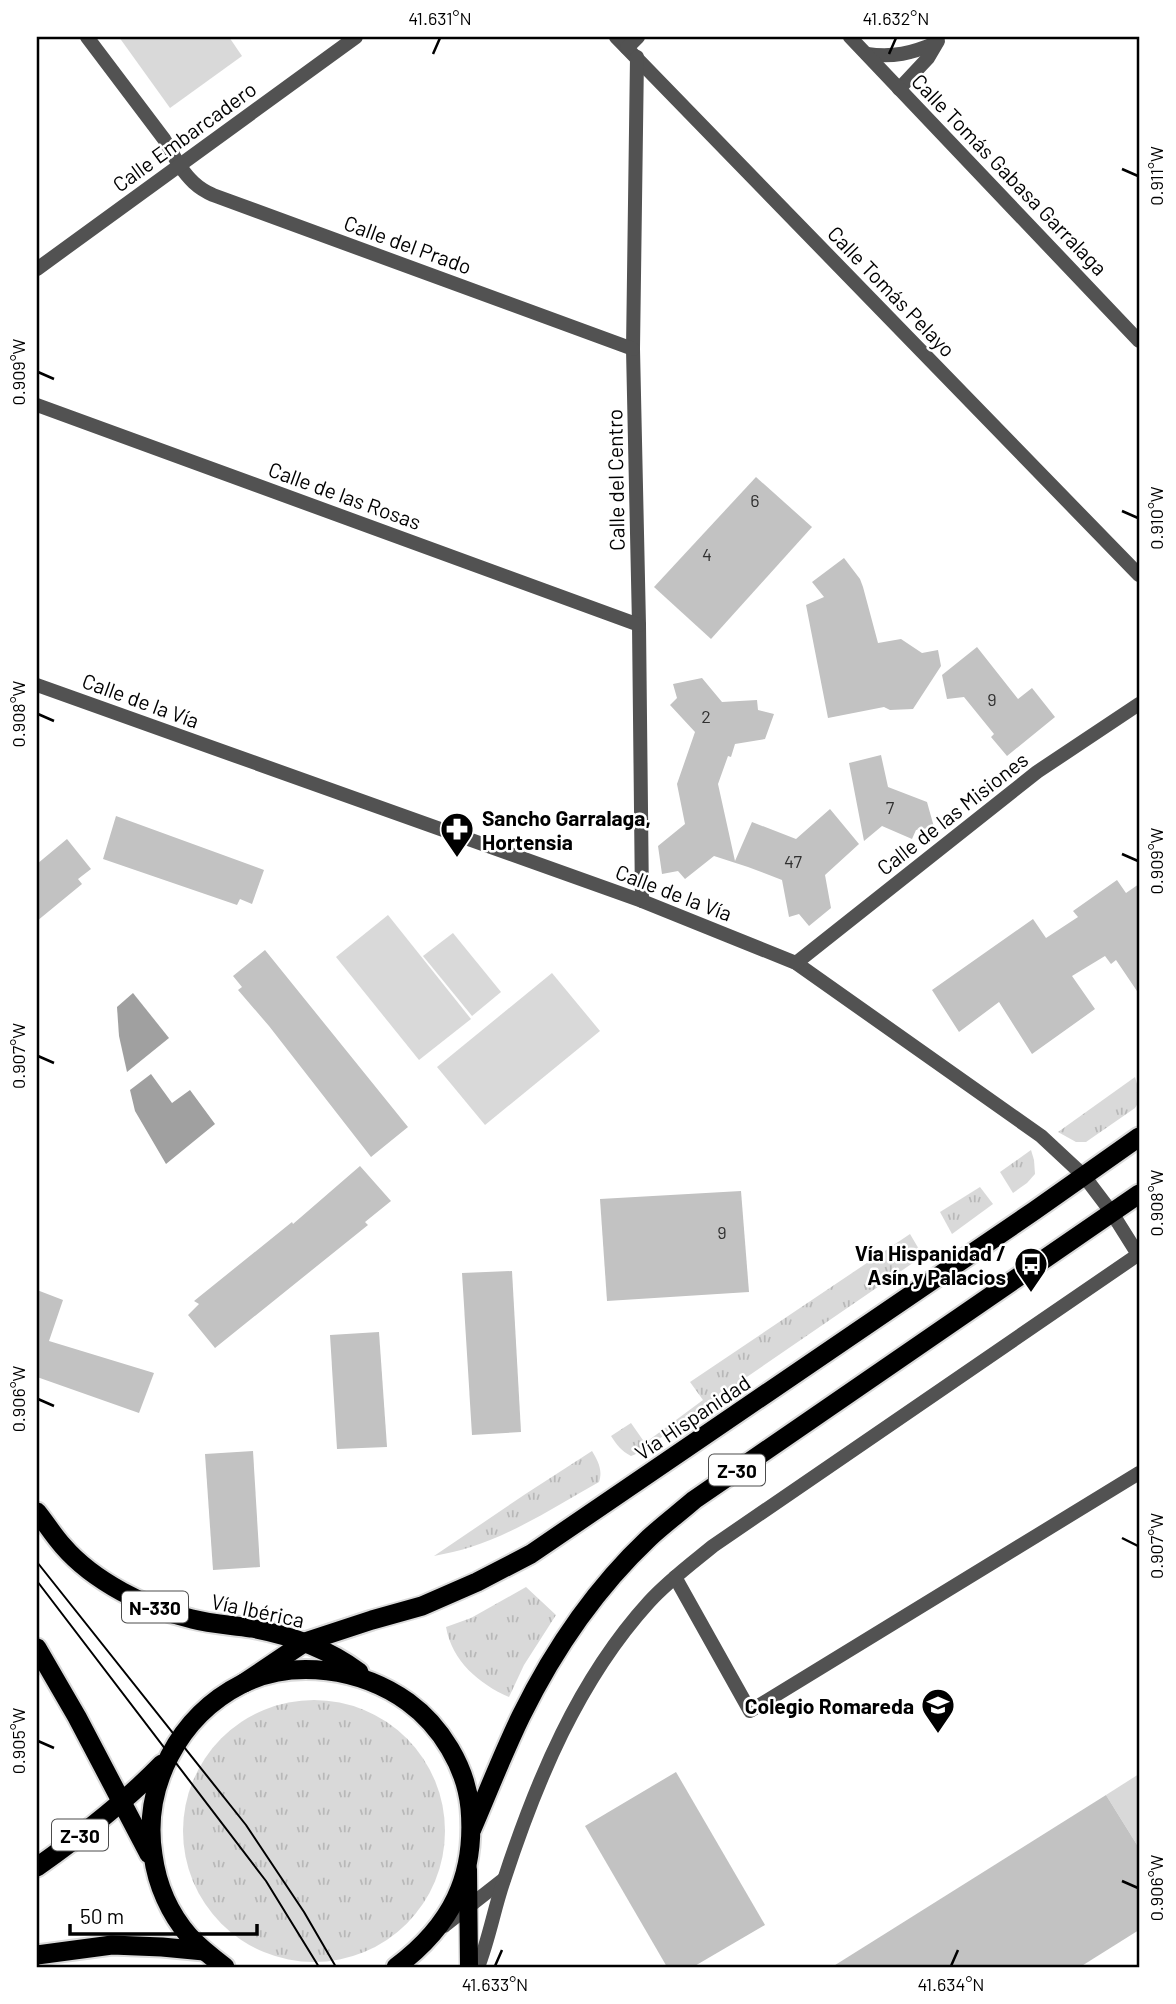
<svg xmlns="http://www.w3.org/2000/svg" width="1176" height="2004" viewBox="0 0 1176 2004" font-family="Barlow,sans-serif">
<defs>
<pattern id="grass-tufts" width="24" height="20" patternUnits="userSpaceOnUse" patternTransform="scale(1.75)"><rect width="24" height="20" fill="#d9d9d9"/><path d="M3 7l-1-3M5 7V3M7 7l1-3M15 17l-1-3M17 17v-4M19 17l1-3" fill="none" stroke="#b8b8b8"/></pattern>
</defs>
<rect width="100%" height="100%" fill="#fff"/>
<g fill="url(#grass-tufts)">
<path d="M1135,1077c3,11 8,21 0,31l-49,34h-10l-18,-10z"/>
<polygon points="1031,1150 1034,1160 1035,1174 1027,1183 1013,1193 1000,1172"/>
<polygon points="980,1187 993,1204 952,1234 940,1212"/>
<path d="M910,1234l13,22 -217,149 -65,47 -10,4c-10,-5 -14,-11 -20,-20l20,-13 14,20 58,-43 -13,-18z"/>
<path d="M592,1451c6,10 11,19 7,31 -41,23 -82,50 -128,65 -12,4 -24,6 -37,9l93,-63z"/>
<path d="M526,1587l30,28 -32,50 -15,32c-30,-13 -57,-36 -63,-70l25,-9z"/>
<circle cx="314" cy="1831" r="131"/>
</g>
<g fill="#d9d9d9">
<polygon points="119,37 229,37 242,56 170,108"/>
<polygon points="388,915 471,1019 419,1060 336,957"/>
<polygon points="453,933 501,992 472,1016 423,956"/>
<polygon points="552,973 600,1031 485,1125 437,1067"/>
<polygon points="1139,1774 1139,1848 1106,1795"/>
</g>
<g fill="#a0a0a0">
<polygon points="133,993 169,1038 127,1072 119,1036 117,1007"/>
<polygon points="151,1074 172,1103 190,1090 215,1124 166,1164 135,1111 130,1090"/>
</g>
<g fill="#c2c2c2">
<polygon points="756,477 812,527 711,639 654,587"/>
<polygon points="844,558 860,579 863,587 878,643 901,639 922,653 938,650 941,666 913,709 890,710 884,707 828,718 806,605 824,597 812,582"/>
<polygon points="977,647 1018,699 1032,688 1055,717 1007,756 991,737 994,734 964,697 947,699 942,675"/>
<polygon points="702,678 722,702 757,700 758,710 774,714 765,739 735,744 731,757 728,756 718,784 735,861 752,822 796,839 830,809 859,844 825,875 831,908 809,926 799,914 789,917 782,880 748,867 714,856 685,879 678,871 662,874 658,846 685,824 677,784 695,732 670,705 677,698 673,684"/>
<polygon points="881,755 888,787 927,802 934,827 916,830 912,839 882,826 864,841 849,763"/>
<polygon points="116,816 264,870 252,904 240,899 237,905 103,859"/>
<polygon points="67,839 91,869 78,879 82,884 37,921 37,864"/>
<polygon points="1117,880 1126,893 1139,884 1139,994 1116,960 1111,964 1105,956 1072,976 1095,1009 1032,1054 999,1002 959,1032 932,990 1033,919 1046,938 1078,917 1073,911"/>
<polygon points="265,950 408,1127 371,1157 269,1026 238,990 242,987 233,976"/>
<polygon points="360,1166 391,1201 365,1222 368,1225 215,1348 188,1315 199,1304 194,1301 292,1222 293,1224"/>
<polygon points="741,1191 749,1292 607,1301 600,1199"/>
<polygon points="512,1271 521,1432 472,1435 462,1273"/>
<polygon points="37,1290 63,1300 49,1341 154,1373 139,1413 37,1377"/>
<polygon points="379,1332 387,1447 337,1449 330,1335"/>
<polygon points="253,1451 260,1567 213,1570 205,1454"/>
<polygon points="676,1772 765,1925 693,1967 667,1967 585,1826"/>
<polygon points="1106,1795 1139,1848 1139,1930 1080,1967 832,1967"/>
</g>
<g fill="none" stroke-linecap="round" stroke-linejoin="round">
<defs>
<polyline id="primary" points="468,1869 469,1967"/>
<g id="trunk">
<path d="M37,1512c9,11 16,23 26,34 30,35 85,63 129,73 19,5 39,6 59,9 39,7 76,20 108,44"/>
<polyline points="37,1648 77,1717 149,1854"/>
<polyline points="244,1683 305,1642 372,1620 422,1606 477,1582 531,1554 1034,1211 1139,1137"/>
<path d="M472,1829c16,-37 31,-76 49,-113 32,-65 75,-128 128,-178 14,-13 30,-25 45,-38l445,-306"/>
<path d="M37,1867c44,-31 87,-64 125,-103"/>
<polyline points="37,1955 112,1945 162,1947 204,1951"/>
<path d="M225,1967c-12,-9 -25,-19 -36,-31 -19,-22 -32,-51 -36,-81 -11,-69 26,-139 89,-171 52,-26 120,-15 166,18 33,24 58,65 62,106 6,69 -19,118 -74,159"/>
</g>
</defs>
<use href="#primary" stroke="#dbdbdb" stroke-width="21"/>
<use href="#trunk" stroke="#dbdbdb" stroke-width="23"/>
<polyline stroke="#525252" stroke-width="14" points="675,1577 750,1711 1139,1473"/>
<g stroke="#525252" stroke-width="14">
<polyline points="616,37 1139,575"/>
<polyline points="627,48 638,37"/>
<path d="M867,54c26,4 45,-1 69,-11"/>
<polyline points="637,57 633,349 639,625 642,901"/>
<polyline points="899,89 928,58 938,41"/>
<path d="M179,165c10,14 18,23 34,30l420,154"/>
<polyline points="37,405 639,625"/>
<polyline points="37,685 642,901 796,963 1041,1136 1084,1176 1112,1213"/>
<polyline points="796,963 1037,772 1139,704"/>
<polyline points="444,1926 504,1879"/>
<path d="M478,1967c11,-28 16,-58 26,-87 32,-98 74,-200 145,-278 19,-21 42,-38 64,-56l426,-292"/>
</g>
<g stroke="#525252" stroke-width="14">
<polyline points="87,37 164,139 179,165"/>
<polyline points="850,37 1139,341"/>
<polyline points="37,269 356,37"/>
<polyline points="1112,1213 1139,1256"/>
</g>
<use href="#primary" stroke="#000" stroke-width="18"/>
<use href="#trunk" stroke="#000" stroke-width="19"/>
<g stroke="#000" stroke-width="2">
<polyline points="37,1562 246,1825 304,1912 336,1967"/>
<polyline points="37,1581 266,1881 319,1967"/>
</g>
</g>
<path fill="none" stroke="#000" stroke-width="2.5" d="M433,54l7,-16M889,54l7,-16M1122,169l16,7M38,372l16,7M1122,511l16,7M38,714l16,7M1122,854l16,7M38,1056l16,7M1122,1196l16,7M38,1399l16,7M1122,1538l16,8M38,1741l16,7M1122,1881l16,7M495,1966l7,-16M951,1966l7,-16"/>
<defs>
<symbol id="pharmacy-pin" viewBox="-11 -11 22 30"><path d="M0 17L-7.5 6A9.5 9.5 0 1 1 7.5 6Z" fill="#000" stroke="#fff"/><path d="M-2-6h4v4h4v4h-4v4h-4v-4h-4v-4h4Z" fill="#fff"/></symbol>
<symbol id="bus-pin" viewBox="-11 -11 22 30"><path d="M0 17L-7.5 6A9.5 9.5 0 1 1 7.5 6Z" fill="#000" stroke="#fff"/><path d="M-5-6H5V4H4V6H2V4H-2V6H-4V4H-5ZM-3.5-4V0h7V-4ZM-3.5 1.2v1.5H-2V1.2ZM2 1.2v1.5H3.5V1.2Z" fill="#fff"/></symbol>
<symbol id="school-pin" viewBox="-11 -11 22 30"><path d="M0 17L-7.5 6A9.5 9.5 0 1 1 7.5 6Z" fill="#000" stroke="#fff"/><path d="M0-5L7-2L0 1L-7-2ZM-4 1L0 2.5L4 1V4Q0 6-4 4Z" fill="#fff"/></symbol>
</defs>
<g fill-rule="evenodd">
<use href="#pharmacy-pin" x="438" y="810" width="38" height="52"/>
<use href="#bus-pin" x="1012" y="1245" width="38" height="52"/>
<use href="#school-pin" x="919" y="1686" width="38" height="52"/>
</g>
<g text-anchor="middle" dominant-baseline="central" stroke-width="5" stroke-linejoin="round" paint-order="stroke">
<g font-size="18" fill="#303030">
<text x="755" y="500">6</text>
<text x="707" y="554">4</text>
<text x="992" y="699">9</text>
<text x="706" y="716">2</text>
<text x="890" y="807">7</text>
<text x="793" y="861">47</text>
<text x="722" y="1232">9</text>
</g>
<g fill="#fff" stroke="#4c4c4c" stroke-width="2">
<rect x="709" y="1454.5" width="56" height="31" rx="5"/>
<rect x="122" y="1591.5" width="66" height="31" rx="5"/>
<rect x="52" y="1819.5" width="56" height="31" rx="5"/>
</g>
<g font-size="19" font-weight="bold" fill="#000">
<text x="737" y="1470">Z-30</text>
<text x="155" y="1607">N-330</text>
<text x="80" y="1835">Z-30</text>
</g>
<g font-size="21" fill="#000" stroke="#fff">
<text transform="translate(184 136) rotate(-36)">Calle Embarcadero</text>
<text transform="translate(1010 174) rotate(46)">Calle Tomás Gabasa Garralaga</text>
<text transform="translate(408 244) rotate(20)">Calle del Prado</text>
<text transform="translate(892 291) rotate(46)">Calle Tomás Pelayo</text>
<text transform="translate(615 480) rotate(-91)">Calle del Centro</text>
<text transform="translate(345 495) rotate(20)">Calle de las Rosas</text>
<text transform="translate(141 700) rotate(20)">Calle de la Vía</text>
<text transform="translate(952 813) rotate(-38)">Calle de las Misiones</text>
<text transform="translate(674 892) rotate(21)">Calle de la Vía</text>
<text transform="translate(692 1417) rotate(-34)">Vía Hispanidad</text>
<text transform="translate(258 1610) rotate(12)">Vía Ibérica</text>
</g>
<g font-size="21" font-weight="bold" fill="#000" stroke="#fff" text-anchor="end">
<text x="482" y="817" text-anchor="start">Sancho Garralaga,<tspan x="482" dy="24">Hortensia</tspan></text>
<text x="1006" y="1252">Vía Hispanidad /<tspan x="1006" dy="24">Asín y Palacios</tspan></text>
<text x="914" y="1705">Colegio Romareda</text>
</g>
</g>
<rect width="1176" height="2004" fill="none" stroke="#ffffff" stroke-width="77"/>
<path d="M70 1924v10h187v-10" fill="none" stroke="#000000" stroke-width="3.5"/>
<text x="80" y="1924" font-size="21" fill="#000000" stroke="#ffffff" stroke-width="5" paint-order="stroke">50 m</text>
<rect x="38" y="38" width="1100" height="1928" fill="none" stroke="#000" stroke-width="2.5"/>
<g font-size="18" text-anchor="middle" fill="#000">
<text x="440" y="25">41.631°N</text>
<text x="896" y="25">41.632°N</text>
<text transform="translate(1157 176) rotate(-90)" y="6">0.911°W</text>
<text transform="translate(19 372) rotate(-90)" y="6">0.909°W</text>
<text transform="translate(1157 518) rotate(-90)" y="6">0.910°W</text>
<text transform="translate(19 714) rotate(-90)" y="6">0.908°W</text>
<text transform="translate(1157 861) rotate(-90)" y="6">0.909°W</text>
<text transform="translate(19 1056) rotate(-90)" y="6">0.907°W</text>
<text transform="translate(1157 1203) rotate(-90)" y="6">0.908°W</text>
<text transform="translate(19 1399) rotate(-90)" y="6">0.906°W</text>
<text transform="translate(1157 1546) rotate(-90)" y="6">0.907°W</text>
<text transform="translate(19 1741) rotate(-90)" y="6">0.905°W</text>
<text transform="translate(1157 1888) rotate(-90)" y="6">0.906°W</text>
<text x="495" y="1991">41.633°N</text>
<text x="951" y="1991">41.634°N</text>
</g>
</svg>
